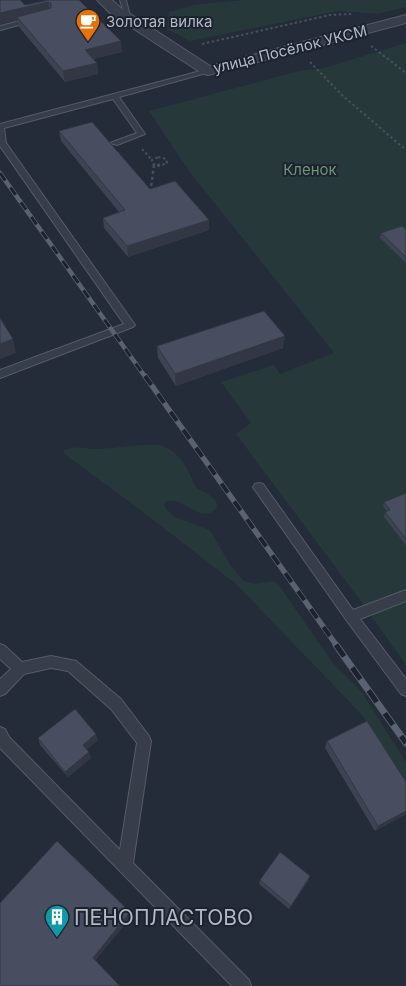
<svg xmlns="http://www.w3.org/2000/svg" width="406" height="986" viewBox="0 0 406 986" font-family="Inter,sans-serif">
<rect width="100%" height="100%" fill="#242b39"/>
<g fill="#27383b">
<polygon points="243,0 406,0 406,7 378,14 338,11 190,41 167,29 169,12 193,5"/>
<polygon points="406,43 406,665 360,600 236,434 251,423 221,382 274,365 280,374 334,353 189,171 149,111 303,70 321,69"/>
<path d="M159,445c21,6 29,24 37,43 9,5 21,8 21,20 -19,18 -31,-12 -51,-7l-2,3 2,5 8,8 36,13 21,36 13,15 11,3 18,-3 5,3 55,79 28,28 45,71v23l-43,-69 -127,-132 -101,-78 -72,-53 1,-3c14,-5 22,-1 35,-1 20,-1 40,-5 60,-4z"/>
</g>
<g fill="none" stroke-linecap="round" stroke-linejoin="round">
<defs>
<g id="service">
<polygon points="120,0 126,0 131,20 126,19"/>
<polygon points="32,18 35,20 34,21 0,30 0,26"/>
<polygon points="208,69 210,70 210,72 119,97 145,134 117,145 110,143 137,133 113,99 4,128 6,143 135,325 133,327 0,378 0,370 124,324 0,146 0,124"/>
<polygon points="259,483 263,484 353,610 406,590 406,601 360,619 406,679 406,696 401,694 347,621 255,490 253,487 255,484"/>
<polygon points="0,644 5,646 22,662 51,656 76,661 121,699 149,736 151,741 133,863 249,980 251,986 232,986 0,748 0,727 5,729 9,737 120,850 137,743 111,709 68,671 51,668 24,674 5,694 0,696 0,679 11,669 0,659"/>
</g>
<polygon id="minor" points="97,0 112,0 121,8 210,66 406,15 406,23 208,75 203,74 111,14"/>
</defs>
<use href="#service" stroke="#565b68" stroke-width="2"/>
<use href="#minor" stroke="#565b68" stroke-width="2"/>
<g stroke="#445358" stroke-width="2" stroke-dasharray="2.5 2.5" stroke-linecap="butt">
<polyline points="202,44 330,15 352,14"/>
<polyline points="371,46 406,73"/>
<polyline points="310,62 343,96 406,150"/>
<polyline points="142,149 152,160"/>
<polygon points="158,157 166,159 167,163 159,166 153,164 152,160"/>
</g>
<g stroke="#445358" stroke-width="2.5" stroke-dasharray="3 3" stroke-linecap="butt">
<polyline points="154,165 151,187 154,191"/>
<polyline points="157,165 161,165"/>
</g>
<use href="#service" fill="#383d4a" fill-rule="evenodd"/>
<use href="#minor" fill="#383d4a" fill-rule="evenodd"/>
<defs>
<polyline id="rail-far2" points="0,173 146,378"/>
<polyline id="rail-far1" points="145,376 337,646"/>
<polyline id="rail" points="336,645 406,743"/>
</defs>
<use href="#rail-far2" stroke="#5a6170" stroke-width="4.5"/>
<use href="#rail-far1" stroke="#5a6170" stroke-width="5.5"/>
<use href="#rail" stroke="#5a6170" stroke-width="7"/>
<use href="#rail-far2" stroke="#1d222f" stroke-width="3" stroke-dasharray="9" stroke-linecap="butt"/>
<use href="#rail-far1" stroke="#1d222f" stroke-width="4" stroke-dasharray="11" stroke-linecap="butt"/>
<use href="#rail" stroke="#1d222f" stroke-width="5" stroke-dasharray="14" stroke-linecap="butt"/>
</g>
<g fill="#3e4353">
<polygon points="0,0 25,5 49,0 122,52 93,59 97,63 98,74 65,82 19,27 18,20 0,24"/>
<polygon points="59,131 150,189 209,220 209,230 128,257 104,228 103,218 119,212 61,141"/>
<polygon points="406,229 406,263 380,238 381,233"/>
<polygon points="157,346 283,348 176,386 158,358"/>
<polygon points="406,493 406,545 384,517 385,512 387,511 383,506 384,502"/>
<polygon points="38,738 98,740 87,749 91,758 68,777 40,745"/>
<polygon points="327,741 406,782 406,814 375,831 325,748"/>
<polygon points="260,880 309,880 289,909 259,884"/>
</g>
<g fill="#323743">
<polygon points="48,2 50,12 17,17 18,20 0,24 0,13"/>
<polygon points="121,41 122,52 86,61 85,50"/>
<polygon points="97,63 98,74 65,82 63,71"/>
<polygon points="209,220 209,230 128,257 127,246"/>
<polygon points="285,336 283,348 176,386 175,374"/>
<polygon points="13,339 16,353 0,359 0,344"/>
<polygon points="96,734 98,740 85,751 83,745"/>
<polygon points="89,752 91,758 68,777 65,772"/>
<polygon points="406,811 406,814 375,831 378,826"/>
<polygon points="310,876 309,880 289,909 291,906"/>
<polygon points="130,912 132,916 95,961 93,958"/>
</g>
<g fill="#484e60" stroke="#323743">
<polygon points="0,0 20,0 25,5 49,0 79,0 121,41 85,50 97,63 63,71 17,17 51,8 51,3 48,2 0,13"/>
<polygon points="92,122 150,189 175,181 209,220 127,246 103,218 125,210 59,131"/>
<polygon points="402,226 406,229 406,257 381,233"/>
<polygon points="264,311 285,336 175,374 157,346"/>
<polygon points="0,318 13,339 0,344"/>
<polygon points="406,493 406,539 385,512 390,510 384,502"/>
<polygon points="75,709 96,734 83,745 89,752 65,772 38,738"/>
<polygon points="367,721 406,782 406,811 378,826 327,741"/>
<polygon points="57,841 130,912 93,958 120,986 0,986 0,903"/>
<polygon points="280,852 310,876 291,906 260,880"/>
</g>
<defs>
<symbol id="cafe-pin" viewBox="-11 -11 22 30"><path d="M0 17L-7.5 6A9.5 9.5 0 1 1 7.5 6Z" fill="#e8710a" stroke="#1d222f"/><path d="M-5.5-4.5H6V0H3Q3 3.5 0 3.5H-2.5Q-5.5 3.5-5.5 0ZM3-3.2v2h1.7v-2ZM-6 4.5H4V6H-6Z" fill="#fff"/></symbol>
<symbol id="building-pin" viewBox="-11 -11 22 30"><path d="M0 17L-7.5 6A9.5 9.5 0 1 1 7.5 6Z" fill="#0f9aa8" stroke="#1d222f"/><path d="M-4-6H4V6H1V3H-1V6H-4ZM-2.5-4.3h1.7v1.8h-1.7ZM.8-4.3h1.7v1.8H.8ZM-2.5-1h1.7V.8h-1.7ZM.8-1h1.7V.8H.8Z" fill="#fff"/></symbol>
</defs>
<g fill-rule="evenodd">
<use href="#cafe-pin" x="74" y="7" width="28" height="38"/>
<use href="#building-pin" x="43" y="903" width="28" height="38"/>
</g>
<g text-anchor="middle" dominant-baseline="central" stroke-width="4" stroke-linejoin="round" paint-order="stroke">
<g font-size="15" fill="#b3b8c5" stroke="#1d222f" text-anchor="start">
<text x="106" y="21">Золотая вилка</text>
</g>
<g font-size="15" fill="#b3b8c5" stroke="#1d222f">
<text transform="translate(290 49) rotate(-14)">улица Посёлок УКСМ</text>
</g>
<g font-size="15" fill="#6c957a" stroke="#1d222f">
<text x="310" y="169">Кленок</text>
</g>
<g font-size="21" fill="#b3b8c5" stroke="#1d222f" text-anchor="start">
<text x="74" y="917">ПЕНОПЛАСТОВО</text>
</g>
</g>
</svg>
